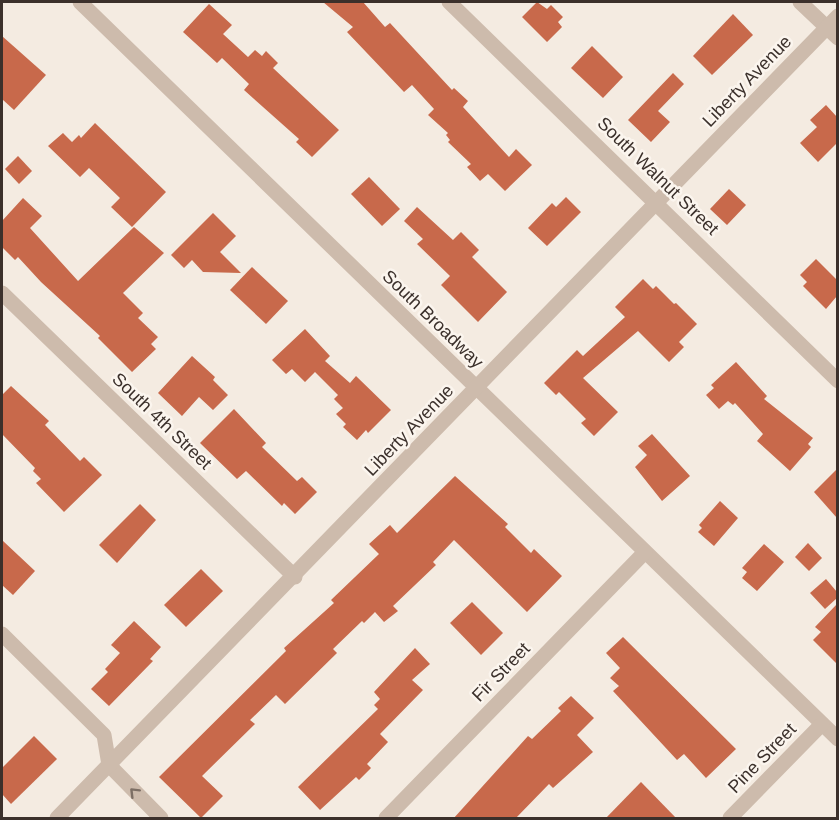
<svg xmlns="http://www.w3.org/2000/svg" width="839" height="820" viewBox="0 0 839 820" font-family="Helvetica,sans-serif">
<rect width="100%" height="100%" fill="#f4ebe1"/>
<g fill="#c8694b">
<polygon points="323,2 363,2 385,27 390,23 452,90 454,88 468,101 463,107 509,157 516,149 532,165 505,191 488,174 480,181 467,167 471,164 448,142 450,140 446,135 448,133 428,115 434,109 412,85 404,92 347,32 353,27"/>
<polygon points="537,2 547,9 551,5 563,17 558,22 562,27 547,42 522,17"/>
<polygon points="209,4 232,25 223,34 248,57 255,50 262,56 266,51 278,63 273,68 339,130 312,157 296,142 299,139 244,90 249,84 222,58 217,63 183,32"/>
<polygon points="733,14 753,35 712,75 693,56"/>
<polygon points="2,36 46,75 14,110 2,99"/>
<polygon points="592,46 623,77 603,98 571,68"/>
<polygon points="673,73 684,84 658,111 670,122 651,142 628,120"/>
<polygon points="826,105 837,117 837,143 818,162 800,143 817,127 810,120"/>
<polygon points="95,123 166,192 132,227 111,207 120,198 89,168 80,177 48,146 63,133 72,142 79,135 81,138"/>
<polygon points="18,156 32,171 19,184 5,169"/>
<polygon points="369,177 400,209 382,226 351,194"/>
<polygon points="729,189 746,205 727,225 710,209"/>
<polygon points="566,197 581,212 547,246 528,228 552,203 556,207"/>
<polygon points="23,198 42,216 30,228 78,281 134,227 164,253 123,293 143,313 138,318 158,337 151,344 156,349 132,372 98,338 100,336 41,282 18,257 15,260 2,247 2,221"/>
<polygon points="417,207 453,240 461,232 479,250 472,257 507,292 478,322 441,285 450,276 417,244 423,239 404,221"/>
<polygon points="213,213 236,236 220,252 241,273 203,272 192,260 184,268 171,255"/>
<polygon points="816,259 837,280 837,296 826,309 803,286 807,282 800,275"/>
<polygon points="252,267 288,301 266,324 230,290"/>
<polygon points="643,279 653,289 656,286 674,304 676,303 697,324 679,342 684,347 669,362 638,331 583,378 618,412 594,436 581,423 586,419 559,392 556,395 544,383 577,350 583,356 625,317 615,307"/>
<polygon points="305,329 330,356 325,361 350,383 356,376 391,410 368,433 366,430 357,440 343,427 346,424 336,414 343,408 334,399 338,395 315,372 305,382 292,369 286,374 272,360"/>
<polygon points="192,356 215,377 213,380 228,395 213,410 199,397 182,416 158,393"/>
<polygon points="736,362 767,396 764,399 813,438 808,444 811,447 790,471 757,441 763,434 735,403 733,405 728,401 719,409 706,395 714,388 711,385"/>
<polygon points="11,386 49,421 45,425 80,461 84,457 102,475 64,512 36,483 41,479 33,471 35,468 2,434 2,395"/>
<polygon points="234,409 266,443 262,447 297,481 302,477 317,492 295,514 284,503 282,506 246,471 237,479 200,443"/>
<polygon points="652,434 690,476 662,501 635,467 647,455 638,446"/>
<polygon points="837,469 837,518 814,492"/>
<polygon points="455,476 508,524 505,527 531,553 534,549 562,576 527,612 454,540 433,562 436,565 393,606 398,611 384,622 375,612 364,623 362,621 333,649 337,653 285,704 276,695 250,720 255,724 202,776 223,796 201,818 159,777 286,651 284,648 334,603 331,600 379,554 369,544 390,525 397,533"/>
<polygon points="720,501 738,518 714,546 698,532 702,528 699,525"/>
<polygon points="140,504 156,520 117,563 99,545"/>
<polygon points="2,540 35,571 13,595 2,585"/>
<polygon points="808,543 822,558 809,571 795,557"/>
<polygon points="764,544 784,562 757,591 742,578 747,572 742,568"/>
<polygon points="201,569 223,591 186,627 164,605"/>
<polygon points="826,579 837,592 837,598 825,609 810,593"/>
<polygon points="472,602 503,633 481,655 450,623"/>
<polygon points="837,604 837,664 813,640 821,632 815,627"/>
<polygon points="134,621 161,647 150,659 153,661 109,706 91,689 108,672 105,669 120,653 111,645"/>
<polygon points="623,637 736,749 706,778 684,754 677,760 613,691 619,686 610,678 620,668 606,653"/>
<polygon points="415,648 430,664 412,680 423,690 380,734 388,742 367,764 371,768 359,780 356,777 320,810 298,787 378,709 374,705 380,699 374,692"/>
<polygon points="571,696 594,718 577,735 593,752 553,788 549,784 515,819 453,819 528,736 532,739 561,711 558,708"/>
<polygon points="34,736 57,759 11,804 2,794 2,768"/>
<polygon points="641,782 677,819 605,819"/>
</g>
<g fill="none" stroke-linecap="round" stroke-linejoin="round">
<g stroke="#cdbbac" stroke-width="15">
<polyline points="80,2 838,739"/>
<polyline points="449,2 838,381"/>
<polyline points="800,2 838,38"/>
<polyline points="2,293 295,577"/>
<polyline points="2,634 104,735 109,765 161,818"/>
<polyline points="57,818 838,16"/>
<polyline points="386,818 645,552"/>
<polyline points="730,818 822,724"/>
</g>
</g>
<defs><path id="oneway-chevron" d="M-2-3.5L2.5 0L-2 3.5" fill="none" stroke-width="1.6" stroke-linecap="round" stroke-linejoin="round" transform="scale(1.5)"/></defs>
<use stroke="#7d6f65" href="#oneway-chevron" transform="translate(134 792) rotate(-135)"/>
<g text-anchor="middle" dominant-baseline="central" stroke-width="5" stroke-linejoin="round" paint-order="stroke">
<g font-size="18" fill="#3b302b" stroke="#fbf5ee">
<text transform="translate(747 81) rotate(-46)">Liberty Avenue</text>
<text transform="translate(658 176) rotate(44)">South Walnut Street</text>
<text transform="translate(433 319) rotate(44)">South Broadway</text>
<text transform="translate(162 421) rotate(44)">South 4th Street</text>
<text transform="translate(409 430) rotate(-46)">Liberty Avenue</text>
<text transform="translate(501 672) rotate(-46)">Fir Street</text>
<text transform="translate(762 758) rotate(-46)">Pine Street</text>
</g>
</g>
<rect width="839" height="820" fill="none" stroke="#3b302b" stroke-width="6"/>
</svg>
